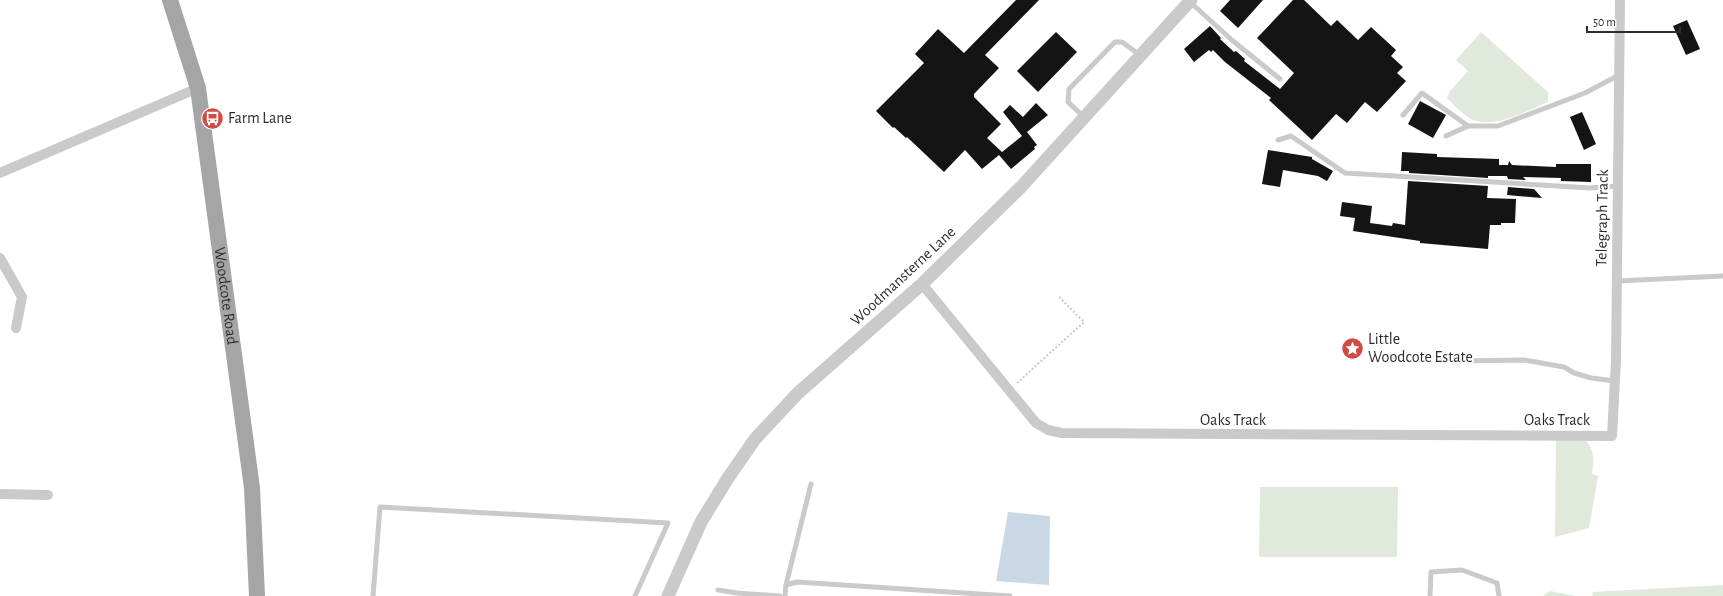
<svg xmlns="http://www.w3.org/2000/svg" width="1723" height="596" viewBox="0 0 1723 596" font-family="'Alegreya Sans',sans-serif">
<rect width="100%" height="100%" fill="#fff"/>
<g fill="#e1e9dc">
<path d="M1481,32l67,60v10c-21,9 -55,28 -77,17 -9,-5 -17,-14 -24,-21l3,-7 18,-20 -12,-11z"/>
<path d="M1556,439h29c10,13 9,20 7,35l6,2 -9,52 -34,9z"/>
<polygon points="1260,487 1398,487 1397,557 1259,557"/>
<polygon points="1723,585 1723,596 1592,596 1593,592"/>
<polygon points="1550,591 1576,596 1543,596"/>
</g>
<polygon fill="#cad8e6" points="1008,512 1050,516 1049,585 996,581"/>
<g fill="#141414">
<polygon points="1016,0 1039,0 985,55 999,68 974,94 974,97 1001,124 987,138 1002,152 1022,136 1003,112 1010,105 1023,117 1036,103 1048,115 1027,132 1037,145 1034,147 1035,149 1011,169 999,155 982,169 965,150 944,172 907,137 906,138 894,127 893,128 876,111 924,63 915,54 938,29 964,53"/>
<polygon points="1230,0 1263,0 1238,28 1220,11"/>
<polygon points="1293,0 1304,0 1331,26 1337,20 1358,40 1371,27 1396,50 1391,56 1403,67 1397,73 1406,81 1377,112 1365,102 1347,123 1336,114 1312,140 1269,100 1271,98 1225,62 1213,50 1211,52 1209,50 1194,62 1184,49 1210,26 1221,38 1220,39 1234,52 1236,51 1245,59 1244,61 1280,89 1294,73 1257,38"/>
<polygon points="1687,20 1700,49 1686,55 1673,26"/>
<polygon points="1056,32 1077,52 1038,92 1017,71"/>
<polygon points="1420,101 1446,115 1433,138 1408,124"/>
<polygon points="1582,112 1596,144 1584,150 1570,117"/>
<polygon points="1268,150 1312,157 1312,159 1333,171 1327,181 1318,176 1283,170 1280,187 1262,184"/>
<polygon points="1402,152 1437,154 1437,157 1499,159 1499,165 1508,165 1509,161 1512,165 1556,167 1556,164 1591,164 1591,182 1561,181 1561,178 1523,177 1526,180 1508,179 1507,176 1488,176 1488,178 1409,173 1409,171 1401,171"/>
<polygon points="1408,181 1488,186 1487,198 1516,199 1515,223 1501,223 1501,225 1490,225 1488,249 1420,243 1420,241 1353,231 1355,218 1340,216 1342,202 1372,206 1370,223 1392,226 1393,223 1405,225"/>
<polygon points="1508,187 1534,189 1542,198 1507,195"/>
</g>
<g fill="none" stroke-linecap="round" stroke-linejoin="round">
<polyline stroke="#cacaca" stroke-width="2" stroke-dasharray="2 2" stroke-linecap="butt" points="1017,383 1084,322 1058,296"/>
<g stroke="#cacaca" stroke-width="5">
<polyline points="1190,2 1233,41 1280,79"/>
<polyline points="1403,115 1422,93 1468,126 1498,126 1585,93 1619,75"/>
<polyline points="1084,117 1068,102 1069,89 1115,42 1122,42 1140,55"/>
<polyline points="1446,136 1468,126"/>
<polyline points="1278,140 1291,136 1345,173 1590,188 1618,186"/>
<polyline points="1617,281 1723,276"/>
<polyline points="1457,361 1524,360 1564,367 1574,373 1591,378 1615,381"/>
<polyline points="786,585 811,484"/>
<polyline points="718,590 737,593 780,596"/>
<polyline points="373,596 380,507 668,523 635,596"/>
<polyline points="785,596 786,585 797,582 1010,596"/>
<polyline points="1430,596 1431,572 1462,570 1497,583 1499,596"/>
</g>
<g stroke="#cacaca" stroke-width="10">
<polyline points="0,173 198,88"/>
<polyline points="0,258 22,297 16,328"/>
<polyline points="922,284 1036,423 1048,430 1062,433 1612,436 1616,361 1620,0"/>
<polyline points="0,494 48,495"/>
</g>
<polyline stroke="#cacaca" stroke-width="13" points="668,596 701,522 728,478 755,439 798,393 922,284 1021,187 1191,0"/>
<path stroke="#a5a5a5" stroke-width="16" id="s1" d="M170,0l28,88 54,400 5,108"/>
</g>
<defs>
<symbol id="bus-disc" viewBox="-11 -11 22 22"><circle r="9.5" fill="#cf4b44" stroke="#fff"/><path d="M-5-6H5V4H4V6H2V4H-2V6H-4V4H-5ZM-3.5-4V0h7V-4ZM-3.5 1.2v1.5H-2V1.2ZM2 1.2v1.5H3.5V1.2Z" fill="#fff"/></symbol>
<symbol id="sight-disc" viewBox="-11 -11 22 22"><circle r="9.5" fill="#cf4b44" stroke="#fff"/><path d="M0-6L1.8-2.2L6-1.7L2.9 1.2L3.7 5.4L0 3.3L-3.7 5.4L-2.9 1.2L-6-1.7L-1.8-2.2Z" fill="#fff"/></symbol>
</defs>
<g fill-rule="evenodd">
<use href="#bus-disc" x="200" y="106" width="25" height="25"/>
<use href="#sight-disc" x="1340" y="336" width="25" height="25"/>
</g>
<g text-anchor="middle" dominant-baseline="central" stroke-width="4" stroke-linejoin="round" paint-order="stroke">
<g font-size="16" fill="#2d2d2d" stroke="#fff" text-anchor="start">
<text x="228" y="118">Farm Lane</text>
<text x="1368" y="339">Little<tspan x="1368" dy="18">Woodcote Estate</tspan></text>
</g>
<g font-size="16" fill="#2d2d2d" stroke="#fff">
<text transform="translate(1602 218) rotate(-89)">Telegraph Track</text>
<text transform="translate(903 276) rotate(-43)">Woodmansterne Lane</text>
<text stroke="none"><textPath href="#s1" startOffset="302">Woodcote Road</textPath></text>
<text x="1233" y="420">Oaks Track</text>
<text x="1557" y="420">Oaks Track</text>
</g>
</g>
<path d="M1587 26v6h93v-6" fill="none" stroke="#2d2d2d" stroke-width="2"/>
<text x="1593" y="26" font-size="12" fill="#2d2d2d" stroke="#ffffff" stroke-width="3" paint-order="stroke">50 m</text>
</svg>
